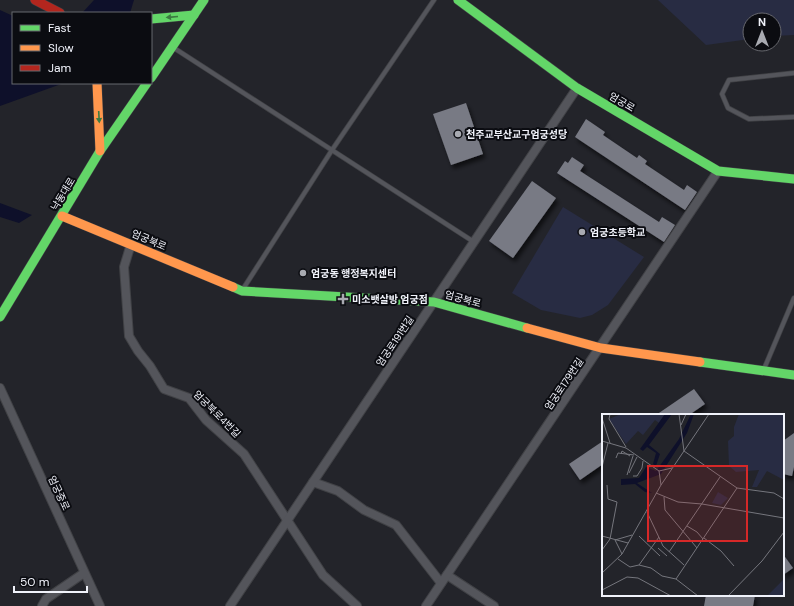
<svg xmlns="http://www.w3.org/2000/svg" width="794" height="606" viewBox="0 0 794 606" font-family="'DM Sans','Noto Sans KR',sans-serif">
<defs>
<filter id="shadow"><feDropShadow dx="2.5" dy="4" stdDeviation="2" flood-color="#0009"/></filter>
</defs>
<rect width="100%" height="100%" fill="#23242a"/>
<g fill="#282c43">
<polygon points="658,0 794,0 794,35 774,36 774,20 750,20 750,39 706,45"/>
<polygon points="563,207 644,257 608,305 592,315 580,318 541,310 512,293"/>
</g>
<g fill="#0e102a">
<polygon points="94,0 134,0 130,13 82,13"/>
<polygon points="0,10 13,16 13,83 64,83 0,106"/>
<polygon points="0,203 32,215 19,223 0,217"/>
</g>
<g fill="#787a84" filter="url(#shadow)">
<polygon points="466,103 483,154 451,165 433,114"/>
<polygon points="586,119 605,132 603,135 637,158 639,155 647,161 645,164 684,190 687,185 697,192 685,210 575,137"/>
<polygon points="572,157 584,165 580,171 659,222 662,217 675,225 664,242 557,173 565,161 568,163"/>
<polygon points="532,181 556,198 513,258 489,241"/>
<polygon points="694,389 705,404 689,415 656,415"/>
<polygon points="794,433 794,467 792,476 783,474 783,441"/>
<polygon points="603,441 603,464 580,480 569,464"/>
<polygon points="783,554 793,568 783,575"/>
<polygon points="706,595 755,595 753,606 704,606"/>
</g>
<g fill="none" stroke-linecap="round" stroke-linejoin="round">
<defs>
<g id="lane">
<polyline points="174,48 474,242"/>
<polyline points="794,73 729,80 722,94 728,108 749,119 794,117"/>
<polyline points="243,289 332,150 434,0"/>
<polyline points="764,369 794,298"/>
</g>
<g id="street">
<polyline points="131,244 124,267 129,336 138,351 150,366 164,389 189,398 206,420 244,454 323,575 357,606"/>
<polyline points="0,388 100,606"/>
<polyline points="313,482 338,491 364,510 396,525 441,583"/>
<polyline points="447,575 494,606"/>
<polyline points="42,606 46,599 84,573"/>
<polyline points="230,606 577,88"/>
<polyline points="426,606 718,171"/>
</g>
<g id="fast">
<polyline points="458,0 577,88 718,171 794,179"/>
<polyline points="151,19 194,15"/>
<polyline points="151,78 204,0"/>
<polyline points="233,287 242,291 434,302 527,328"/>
<polyline points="0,317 100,151 147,83"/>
<polyline points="700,362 794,375"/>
</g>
<g id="slow">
<polyline points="97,83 100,151"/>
<polyline points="62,216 233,287"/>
<polyline points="527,328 601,348 700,362"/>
</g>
<polyline id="jam" points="35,0 60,13"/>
</defs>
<use href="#lane" stroke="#414246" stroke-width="5.5"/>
<use href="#street" stroke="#414246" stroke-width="10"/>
<use href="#fast" stroke="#414246" stroke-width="10"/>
<use href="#slow" stroke="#414246" stroke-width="10"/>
<use href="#jam" stroke="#414246" stroke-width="10"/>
<use href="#lane" stroke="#54555b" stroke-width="4"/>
<use href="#street" stroke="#54555b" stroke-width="8"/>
<use href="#fast" stroke="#63d668" stroke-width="9"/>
<use href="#slow" stroke="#ff974d" stroke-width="9"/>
<use href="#jam" stroke="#b3261e" stroke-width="9"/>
</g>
<defs><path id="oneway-solid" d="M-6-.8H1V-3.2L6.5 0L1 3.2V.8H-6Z"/></defs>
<g fill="#3b7b41">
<use href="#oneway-solid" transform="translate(172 17) rotate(175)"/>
<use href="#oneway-solid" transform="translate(99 117) rotate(87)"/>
</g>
<g fill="#a8aab1" stroke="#0b0c11" stroke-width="1.5">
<circle cx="458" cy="134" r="4"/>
<circle cx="582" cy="232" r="4"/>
<circle cx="303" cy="273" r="4"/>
<path d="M341 293h4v4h4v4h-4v4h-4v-4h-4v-4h4z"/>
</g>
<g text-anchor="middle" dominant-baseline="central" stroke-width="4" stroke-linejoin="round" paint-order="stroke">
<g font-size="10" fill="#f0f2fa" stroke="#0b0c11">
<text transform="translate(622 102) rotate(31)">엄궁로</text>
<text transform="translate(63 194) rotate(-59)">낙동대로</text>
<text transform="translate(149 240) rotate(23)">엄궁북로</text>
<text transform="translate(463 299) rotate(15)">엄궁북로</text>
<text transform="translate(395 341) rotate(-56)">엄궁로191번길</text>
<text transform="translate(564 384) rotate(-56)">엄궁로179번길</text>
<text transform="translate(217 414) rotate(45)">엄궁북로4번길</text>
<text transform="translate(59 493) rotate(65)">엄궁중로</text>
</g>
<g font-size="10" font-weight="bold" fill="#f0f2fa" stroke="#0b0c11" text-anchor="start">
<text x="466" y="134">천주교부산교구엄궁성당</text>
<text x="590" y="232">엄궁초등학교</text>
<text x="311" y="273">엄궁동 행정복지센터</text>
<text x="352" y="299">미소뱃살방 엄궁점</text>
</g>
</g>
<g transform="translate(602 414)">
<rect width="182" height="182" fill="#23242a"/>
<path d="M19,0h44l-6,9 -4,-3 -12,15 -5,-4 -12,13 -17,-25zM137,0h45v66l-17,-9 -10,16h-5l7,-17 -23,2 -7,-6 -1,-25 6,-5v-9zM116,78l10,6 -7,7 -9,-2zM182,164v18h-17l15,-15z" fill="#282c43"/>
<path d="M63,0h7l-23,31 11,9 -4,12 -3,-2 3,-11 -9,-6 -4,4 -3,-2zM89,0h3l-7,19 -26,41 -24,9 15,10 -7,-1 -10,-8 -14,1v-6l18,-1 7,-11 10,4 23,-32z" fill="#0e102a"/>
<path fill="none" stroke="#75767d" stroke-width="1" d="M8,0l-1,5 17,28M77,0l5,37M0,4l8,25M79,11l5,-11M0,27l24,7 33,23 2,14M82,37l53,37 37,5 10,6M19,40l1,-3 8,5M14,44l2,-5 16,2M0,53l6,-24M57,57l13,-3M27,59l8,-16M25,61l6,-19M31,62h4l5,-8 1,-7M54,79l22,9 24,2 82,14M62,83l1,13 32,38M45,98l16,34 21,19M85,112l10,6 6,7M0,122l26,7M37,122l21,20M102,124l17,13 13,15M56,134l9,8M0,136l8,-11 7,-37 -9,-3 -1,-14M67,138l51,-75M20,140l-7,-14 17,-5M16,145l12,8 9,-2 12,3 11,8 14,3 22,17M37,151l20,-28M0,159l20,-19 39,-69 48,-71M74,165l61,-91M0,176l25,-13 11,1 33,18M126,182l34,-35 22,-29"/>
<path fill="#d62828" fill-opacity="0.15" stroke="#d62828" stroke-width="2" d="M46,52h99v75h-99z"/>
<rect width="182" height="182" fill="none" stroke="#f0f2fa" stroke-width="2"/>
</g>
<rect x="12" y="12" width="140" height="72" fill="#0b0c11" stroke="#67686e"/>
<rect x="20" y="25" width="20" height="6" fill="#63d668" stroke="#67686e"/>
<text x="48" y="32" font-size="12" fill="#f0f2fa">Fast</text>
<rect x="20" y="45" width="20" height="6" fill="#ff974d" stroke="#67686e"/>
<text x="48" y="52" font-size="12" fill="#f0f2fa">Slow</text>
<rect x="20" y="65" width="20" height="6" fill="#b3261e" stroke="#67686e"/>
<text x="48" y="72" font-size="12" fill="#f0f2fa">Jam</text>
<g transform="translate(762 32)"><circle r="19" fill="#0b0c11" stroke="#67686e"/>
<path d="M0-3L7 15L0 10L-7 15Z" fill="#a8aab1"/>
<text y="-6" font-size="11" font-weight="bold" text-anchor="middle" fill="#f0f2fa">N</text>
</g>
<path d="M14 586v6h73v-6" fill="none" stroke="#f0f2fa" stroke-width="2"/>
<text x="20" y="586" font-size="12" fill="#f0f2fa" stroke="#0b0c11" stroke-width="3" paint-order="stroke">50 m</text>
</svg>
